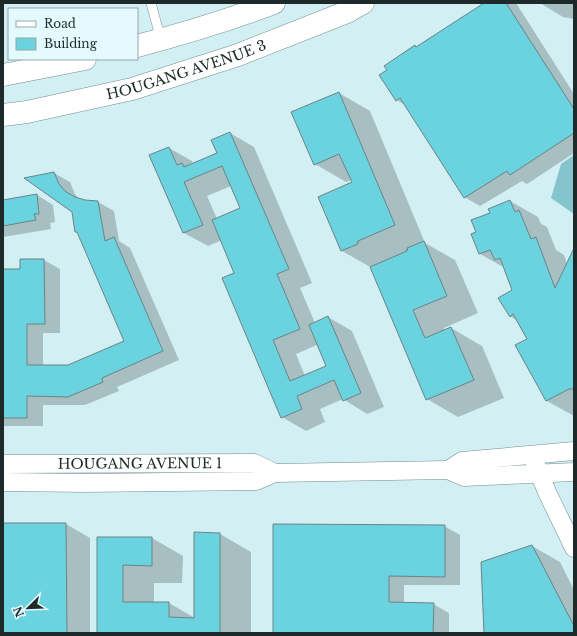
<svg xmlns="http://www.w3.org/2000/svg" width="577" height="636" viewBox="0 0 577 636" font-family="'Libre Baskerville',serif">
<rect width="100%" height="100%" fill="#d2eff3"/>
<polygon fill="#84c5cd" points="574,155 574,214 551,198 561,164"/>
<g fill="#0003" fill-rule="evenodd">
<polygon points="486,3 516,3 574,94 574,153 527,184 522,181 480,206 464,197 405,105 397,100 388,70 415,47 417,47"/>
<polygon points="540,3 574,3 574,19 563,17"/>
<polygon points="339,93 370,111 425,243 455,260 478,313 444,328 445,331 451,328 482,346 504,398 458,417 427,399 372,268 342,251 353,183 352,180 346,182 315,164"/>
<path d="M230,133l24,14 58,136 -12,5 15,35 13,-6 24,14 32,76 -17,7 -24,-15 -23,10 5,13 -19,9 -24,-14 -46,-144 -14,-33 -14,6 -24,-13 -33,-78 18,-7 23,13 1,3 25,-10zM231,186l10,23 -24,10 -10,-23zM317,345l11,22 -23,9 -9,-22z"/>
<polygon points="54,173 70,182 75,194 80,200 98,202 114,211 119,241 130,248 179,360 117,387 119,391 85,405 43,405 43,426 3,426 3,270 21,270 44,260 60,269 60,333 43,333 43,366 68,366 125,341 79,233 76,232 72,211 27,178"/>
<polygon points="37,195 53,205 55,222 50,223 51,229 3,237 3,201"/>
<polygon points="510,201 538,217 541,224 547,227 556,250 564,255 567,264 574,258 574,416 547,401 517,346 529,340 518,321 510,316 514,290 505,268 480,254 477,233 491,213"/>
<polygon points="3,524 66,524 90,538 90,633 3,633"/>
<polygon points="444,526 460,535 460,585 404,585 404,603 433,604 449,613 449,633 274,633"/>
<polygon points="195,533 220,534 251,552 251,633 98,633 98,538 152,538 183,556 182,583 154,583 154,603 169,603 195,618"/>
<polygon points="532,546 560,562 574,590 574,633 485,633"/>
</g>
<g fill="#6ad3df" stroke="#698487">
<polygon points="484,3 506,3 574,109 574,133 510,175 507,171 464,198 400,98 396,101 379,75 387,70 384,66 415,45 416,47"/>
<polygon points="339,92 395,225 358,241 359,242 357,242 358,244 341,251 318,197 352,182 339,154 314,165 291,112"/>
<polygon points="230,132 289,269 277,274 300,329 273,340 290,381 326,366 309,325 328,316 361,393 343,401 334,380 297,396 302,409 281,418 222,278 234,273 212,220 240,208 222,166 184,182 203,225 183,233 149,155 169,147 177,165 182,163 184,167 217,153 211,140"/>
<polygon points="54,172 59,184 66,192 75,197 85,200 98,201 105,241 114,237 163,351 102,378 103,382 68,397 27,396 27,418 3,418 3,269 20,269 20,259 44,259 45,324 27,324 27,365 68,365 124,341 77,232 75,232 72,212 24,178"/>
<polygon points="37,194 39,214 34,214 36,220 3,226 3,200"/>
<polygon points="510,200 515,212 519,210 531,239 536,237 555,288 574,248 574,389 569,389 546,401 515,345 527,339 513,314 510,317 498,298 512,290 500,258 495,260 490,250 479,254 471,234 476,232 471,220 490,213 488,209"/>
<polygon points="424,241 447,296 413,310 425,338 451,327 474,380 426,400 370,267 407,251 406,250 408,250 407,248"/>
<polygon points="3,523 66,523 67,633 3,633"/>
<polygon points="273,524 445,525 445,577 389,576 389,602 434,603 433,633 273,633"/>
<polygon points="194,532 220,533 220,633 97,633 97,537 152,537 152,566 123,565 123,602 169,602 169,617 194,618"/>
<polygon points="532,545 574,626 574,633 484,633 481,562"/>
</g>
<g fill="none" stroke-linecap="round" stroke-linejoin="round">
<defs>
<polyline id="lane" points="151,3 161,40"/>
<g id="street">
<polyline points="535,463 547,492 574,548"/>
<path id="s1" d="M3,464l251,-1 21,10"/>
<polyline points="448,470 462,461 574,451"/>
<polyline points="3,482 85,483 256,481 275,473 448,470 464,477 574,472"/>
</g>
<g id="highway">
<path d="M137,46c46,-12 92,-26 137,-43"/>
<polyline points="3,75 85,59"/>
<path id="s2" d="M3,115l24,-3 105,-23 106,-34 109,-43 16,-9"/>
</g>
</defs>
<use href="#lane" stroke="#728d90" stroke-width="10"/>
<use href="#street" stroke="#728d90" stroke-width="19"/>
<use href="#highway" stroke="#728d90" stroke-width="23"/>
<use href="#lane" stroke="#fff" stroke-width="9"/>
<use href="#street" stroke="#fff" stroke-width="18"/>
<use href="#highway" stroke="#fff" stroke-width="22"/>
</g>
<g text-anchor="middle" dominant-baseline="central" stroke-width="3" stroke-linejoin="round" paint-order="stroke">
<g font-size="14" fill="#1e292a" stroke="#e3fbfe">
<text stroke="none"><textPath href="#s2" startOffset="189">HOUGANG AVENUE 3</textPath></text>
<text stroke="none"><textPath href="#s1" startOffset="137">HOUGANG AVENUE 1</textPath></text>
</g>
</g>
<rect width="577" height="636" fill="none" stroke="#1e292a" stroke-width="8"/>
<rect x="8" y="8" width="130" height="52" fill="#e3fbfe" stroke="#94a7a9"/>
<rect x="16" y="21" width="20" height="6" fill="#ffffff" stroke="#94a7a9"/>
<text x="44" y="28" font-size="12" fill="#1e292a">Road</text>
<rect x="16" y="38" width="20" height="12" fill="#6ad3df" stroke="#94a7a9"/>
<text x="44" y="48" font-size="12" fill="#1e292a">Building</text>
<g transform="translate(28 608) rotate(247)" stroke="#e3fbfe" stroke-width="3" paint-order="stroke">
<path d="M0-3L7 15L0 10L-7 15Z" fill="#1e292a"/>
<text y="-6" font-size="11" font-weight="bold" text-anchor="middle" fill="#1e292a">N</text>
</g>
</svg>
